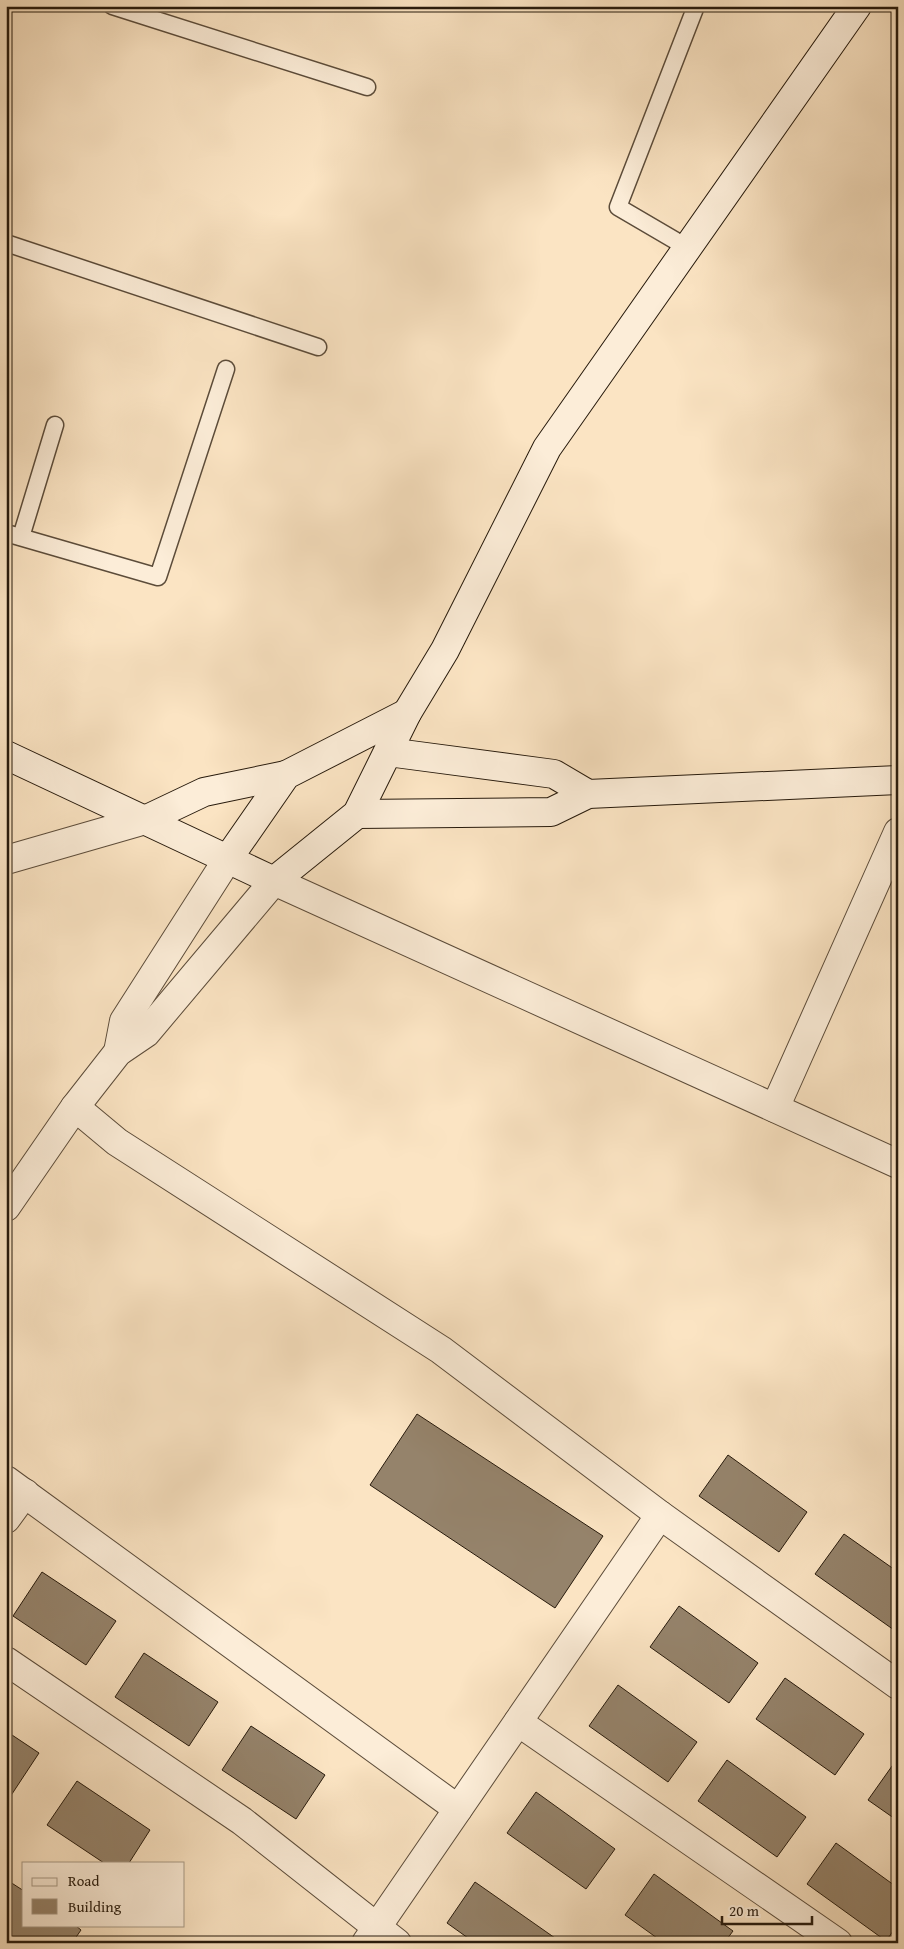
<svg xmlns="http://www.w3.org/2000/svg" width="904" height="1949" viewBox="0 0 904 1949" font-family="'Gentium Book Plus',serif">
<rect width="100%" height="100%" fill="#fbe4c3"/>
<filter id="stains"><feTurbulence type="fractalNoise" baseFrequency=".004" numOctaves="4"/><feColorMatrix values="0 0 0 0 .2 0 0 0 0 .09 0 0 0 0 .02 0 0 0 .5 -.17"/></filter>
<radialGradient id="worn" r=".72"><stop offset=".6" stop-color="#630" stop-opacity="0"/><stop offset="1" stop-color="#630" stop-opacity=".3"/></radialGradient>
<g fill="#95836b" stroke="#271a0c">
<polygon points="417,1414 603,1536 555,1608 370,1485"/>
<polygon points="728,1455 807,1512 779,1552 699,1496"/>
<polygon points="844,1534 898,1572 898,1626 894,1630 815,1574"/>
<polygon points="42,1572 116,1621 86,1665 13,1616"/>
<polygon points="679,1606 758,1663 729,1703 650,1647"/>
<polygon points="144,1653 218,1702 189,1746 115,1697"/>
<polygon points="785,1678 864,1734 835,1775 756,1719"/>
<polygon points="618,1685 697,1742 668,1782 589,1726"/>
<polygon points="251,1726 325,1775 296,1819 222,1770"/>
<polygon points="6,1731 39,1753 10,1797 6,1794"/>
<polygon points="897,1759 898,1760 898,1821 868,1800"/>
<polygon points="727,1760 806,1817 777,1857 698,1801"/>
<polygon points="77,1781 150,1830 129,1863 104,1863 47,1825"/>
<polygon points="536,1792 615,1849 586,1889 507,1833"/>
<polygon points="836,1843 898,1888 898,1924 886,1941 807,1884"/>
<polygon points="654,1874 733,1931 724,1943 664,1943 625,1915"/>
<polygon points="7,1880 24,1891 24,1925 75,1925 81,1930 72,1943 6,1943"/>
<polygon points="475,1882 555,1938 551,1943 475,1943 447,1923"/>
</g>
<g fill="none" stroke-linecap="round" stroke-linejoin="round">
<defs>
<g id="lane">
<polyline points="112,6 367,87"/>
<polyline points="6,243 318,347"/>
<polyline points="688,248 618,207 696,6"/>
<polyline points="6,533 158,577 226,369"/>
<polyline points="21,537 55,425"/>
</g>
<g id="street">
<polyline points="6,860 145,820"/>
<polyline points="118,1052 124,1021 227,860"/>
<polyline points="75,1107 117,1142 441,1350 660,1515 898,1685"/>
<polyline points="775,1108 898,832"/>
<polyline points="6,1207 75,1107 118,1052 146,1033 274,881 898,1164"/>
<polyline points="6,1480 458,1809"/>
<polyline points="6,1519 25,1493"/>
<polyline points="6,1661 242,1821 397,1943"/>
<polyline points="518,1722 838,1943"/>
<polyline points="366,1943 660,1515"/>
</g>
<g id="secondary">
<polyline points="388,752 554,774 588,794"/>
<polyline points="6,755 274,881 357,814 407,713 445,650 547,448 857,6"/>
<polyline points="357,814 551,812 588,794 898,780"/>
<polyline points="145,820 204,792 286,775"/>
<polyline points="227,860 286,775 407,713"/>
</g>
</defs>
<use href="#lane" stroke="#5c4c3a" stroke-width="19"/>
<use href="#street" stroke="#5c4c3a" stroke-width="30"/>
<use href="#secondary" stroke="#271a0c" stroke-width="30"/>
<use href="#lane" stroke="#fcedd8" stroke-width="16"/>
<use href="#street" stroke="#fcedd8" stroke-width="28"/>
<use href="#secondary" stroke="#fcedd8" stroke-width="28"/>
</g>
<rect width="904" height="1949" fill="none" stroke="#fbe4c3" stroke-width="25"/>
<rect x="8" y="8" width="889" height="1934" fill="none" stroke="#271a0c" stroke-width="2.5"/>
<rect x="12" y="12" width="879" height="1924" fill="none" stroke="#271a0c"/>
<rect x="22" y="1862" width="162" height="65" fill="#fcedd8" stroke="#a79986"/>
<rect x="32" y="1878" width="25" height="8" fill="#fcedd8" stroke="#a79986"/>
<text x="68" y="1886" font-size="15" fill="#271a0c">Road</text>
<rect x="32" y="1899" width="25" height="15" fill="#95836b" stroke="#a79986"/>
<text x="68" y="1912" font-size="15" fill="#271a0c">Building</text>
<path d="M722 1916v8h90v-8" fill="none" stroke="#271a0c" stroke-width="2.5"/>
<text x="729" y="1916" font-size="15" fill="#271a0c" stroke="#fcedd8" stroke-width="4" paint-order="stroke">20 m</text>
<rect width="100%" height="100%" filter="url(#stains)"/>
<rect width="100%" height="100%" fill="url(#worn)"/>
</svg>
